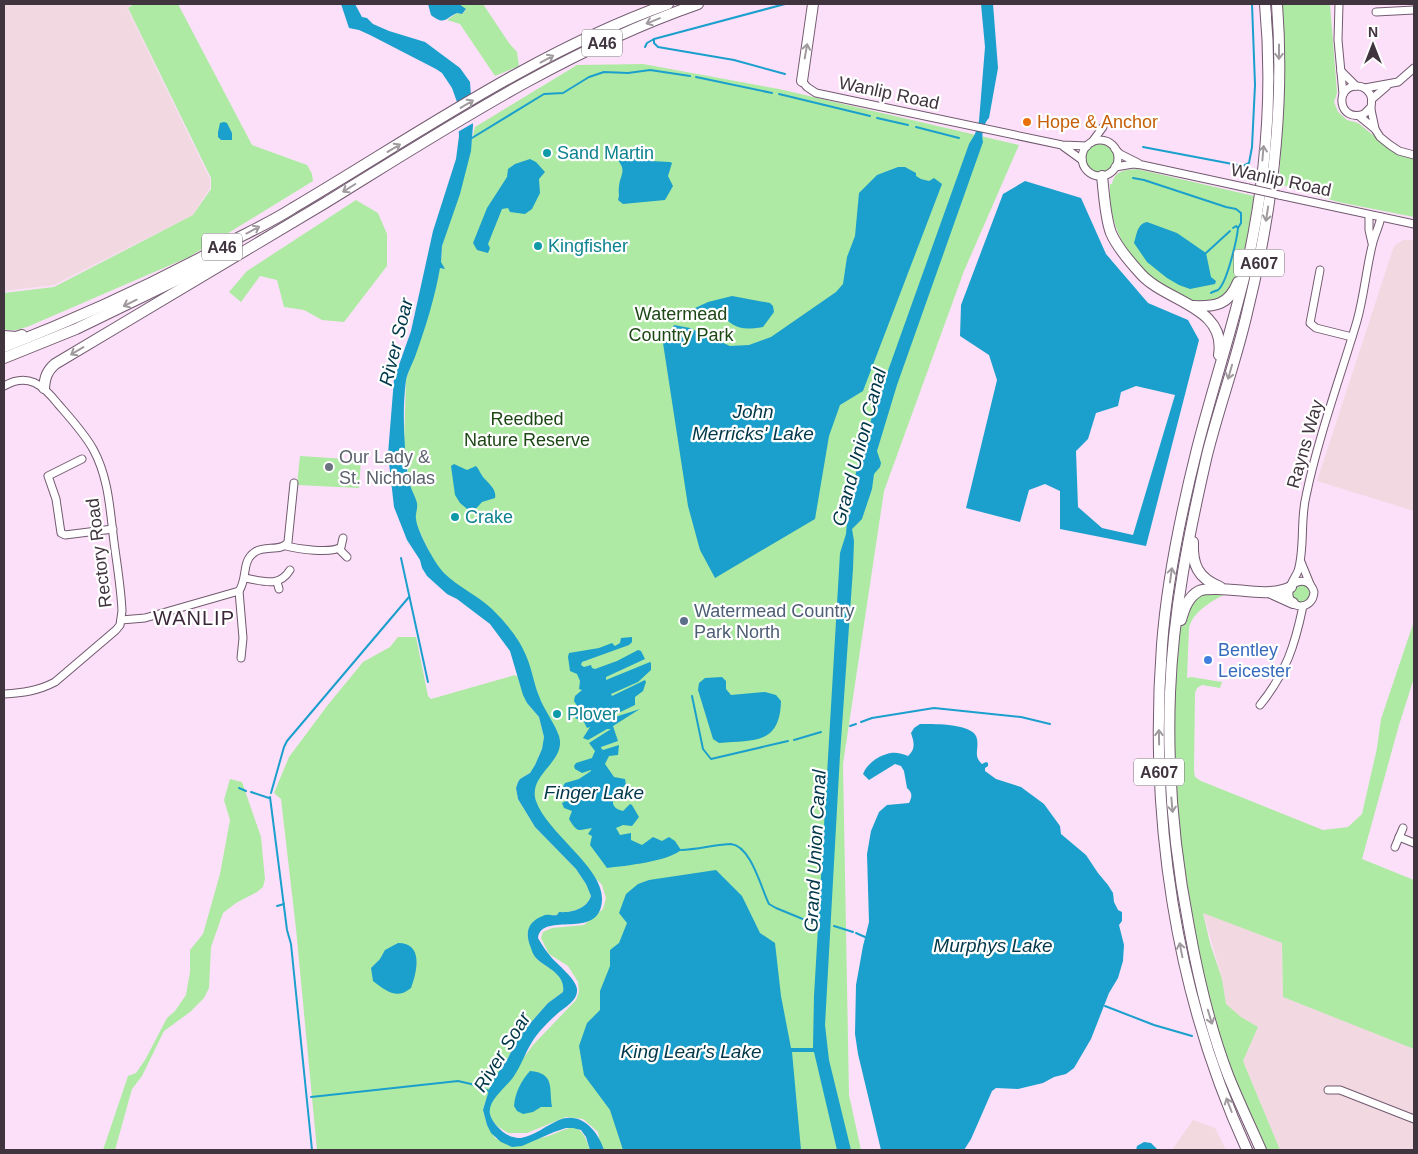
<svg xmlns="http://www.w3.org/2000/svg" width="1418" height="1154" viewBox="0 0 1418 1154" font-family="Arial,sans-serif">
<rect width="100%" height="100%" fill="#fce0f9"/>
<polygon fill="#f2d8df" points="1193,1120 1215,1128 1226,1150 1172,1150"/>
<g fill="#f2d8e0">
<polygon points="4,4 132,4 127,8 210,179 210,188 193,215 54,285 4,291"/>
<polygon points="1403,240 1414,240 1414,511 1317,481 1394,246"/>
<polygon points="1203,912 1282,943 1283,997 1414,1049 1414,1150 1280,1150 1243,1061 1258,1027 1242,1018 1226,1004 1222,979"/>
</g>
<g fill="#aeeaa3">
<path d="M134,4h44l74,141 55,20 5,9 1,7 -124,76 -162,70c-7,2 -15,5 -23,2v-36l50,-6 139,-72 18,-26v-11l-83,-170z"/>
<polygon points="459,4 483,4 509,43 517,52 519,66 495,76 460,24 447,20 457,13 462,14 466,10"/>
<path d="M1281,4h49l7,89 -3,9 4,10 9,8 11,3 40,32 16,4v58l-76,-15 -59,-18c3,-60 7,-120 2,-180z"/>
<polygon points="643,64 779,89 1019,145 964,271 884,491 843,764 849,1095 861,1150 601,1150 598,1132 583,1119 566,1117 527,1133 508,1133 497,1126 489,1116 488,1106 533,1045 576,1000 579,992 578,982 568,966 549,954 541,938 543,932 552,928 584,925 603,909 606,898 602,885 555,836 530,797 531,788 558,743 539,697 521,647 441,578 417,526 412,510 411,487 408,478 407,456 404,445 406,380 441,261 442,246 465,170 475,127 577,65"/>
<circle cx="1100" cy="159" r="18"/>
<path d="M1137,169l117,27c-4,23 -11,82 -27,98 -26,25 -78,-13 -94,-35 -16,-22 -25,-48 -23,-75h2c3,-14 13,-14 25,-15z"/>
<polygon points="356,200 378,213 387,234 387,266 344,322 322,320 304,310 284,307 277,280 260,276 241,302 229,292 247,271"/>
<polygon points="300,456 361,460 359,488 297,485"/>
<polygon points="1293,584 1310,584 1313,599 1296,605 1289,591"/>
<path d="M1199,591l29,2c-15,7 -35,18 -39,35l-2,50 4,-1 31,5 -2,6 -18,-3 -5,3 -2,5 -1,78 1,6 6,4 122,49 25,-3 14,-13 15,-66 4,-29 33,-98v57l-15,47 -37,134 52,21v169l-131,-52 -1,-54 -79,-30 7,30 12,36 4,25 15,13 17,10 -15,34 37,89h-19l-53,-138 -36,-212 1,-148 10,-38z"/>
<path d="M398,637h18l12,59 3,3 84,-24 3,2 9,26 12,14 5,20 -2,12 -7,16 -5,8 -10,6 -2,3 -2,6 2,11 17,28 41,42 10,15 5,12c-4,13 -20,17 -32,16l-2,3c-4,1 -9,-1 -12,1 -15,5 -22,15 -14,30 1,4 4,12 7,14 10,8 28,15 25,32l-15,11 -29,33 -12,24 -16,23 -8,27 4,15 9,14c15,-1 31,1 45,-1 25,-5 37,-26 49,12h-273l-21,-221 -15,-130 -7,-6 15,-36 38,-51 36,-44 27,-15z"/>
<polygon points="230,779 242,782 261,837 265,879 263,887 257,892 236,903 223,913 211,947 209,988 204,998 190,1012 164,1031 142,1076 132,1089 115,1150 103,1150 128,1076 136,1073 145,1060 167,1018 175,1011 186,995 190,972 190,950 203,934 220,874 230,820 224,800"/>
</g>
<g fill="#1b9fcc" fill-rule="evenodd">
<path d="M341,4h14l7,13 5,1 6,6 16,7 36,11 35,26 10,14 3,43 -2,26 -11,43 -18,52 -1,16 4,7 -5,-1c-5,29 -14,58 -24,86 -3,9 -8,17 -10,26 -4,31 -2,66 2,97 1,9 7,18 9,26 1,6 -2,11 -1,16 1,12 19,45 28,54 13,13 33,22 48,36 14,14 28,30 35,49 5,12 7,26 12,38 5,14 15,26 20,40 8,26 -32,38 -23,65 11,32 68,67 66,99 -2,42 -60,10 -64,38 4,7 8,13 13,19 6,7 25,22 26,32 1,12 -12,18 -20,25 -9,8 -19,18 -25,28 -7,11 -11,24 -18,34 -6,10 -27,24 -24,38 1,6 8,14 13,18 5,4 11,6 18,6 13,-2 26,-13 38,-18 22,-9 39,11 45,30h-14l-4,-13 -5,-7 -8,-2h-7l-12,4 -32,14 -10,1 -11,-5 -10,-9 -4,-8 -4,-15 8,-27 16,-23 12,-24 29,-33 15,-11c3,-19 -19,-25 -27,-34 -3,-3 -4,-7 -5,-10 -7,-16 -3,-27 14,-33 3,-1 8,1 12,0l2,-3c12,1 28,-3 32,-16l-5,-12 -10,-15 -41,-42 -17,-28 -2,-11 2,-6 2,-3 10,-6 5,-8 7,-16 2,-12 -5,-20 -12,-14 -4,-8 -13,-44 -20,-27 -33,-25 -10,-5 -20,-18 -5,-8 -2,-8 -13,-20 -13,-33 -6,-53 6,-75 17,-48 22,-100 23,-72 3,-23 -2,-34 -5,-14 -10,-15 -6,-4 -66,-34 -11,-5 -10,-2z"/>
<path d="M428,4h31l7,5 -4,5 -5,-1c-12,5 -12,13 -26,2z"/>
<path d="M981,4h12l5,64 -9,50c-5,4 -8,18 -6,24l-86,243 -20,66 4,12 -1,4 -6,7 -2,15 -10,30 -10,10 2,12 -1,28 -13,186 -15,270 4,35 22,90h-14l-23,-98h-22l9,98h-178l-13,-40 -26,-35 -5,-29 8,-23 13,-13v-19l10,-25v-16l9,-7 8,-20 -8,-10 7,-19 12,-10 11,-4 67,-10 26,26 18,37 15,10 6,53 10,52h22l1,-52 26,-443 6,-19 2,-24 10,-47 17,-56 94,-263 6,-10 4,-13 6,-74z"/>
<polygon points="224,122 227,123 232,133 232,140 221,140 218,137 218,132 220,123"/>
<path d="M641,156l10,5 19,1 2,1 -4,13 5,10 -8,14 -42,4 -5,-4c2,-5 0,-8 1,-13 1,-13 9,-16 -3,-29l1,-1z"/>
<polygon points="530,159 536,162 545,172 539,179 540,193 532,209 525,214 510,212 508,208 502,209 488,244 490,248 488,253 477,250 473,243 487,208 507,177 508,169 515,164"/>
<polygon points="898,167 905,167 916,173 916,176 921,179 929,181 934,178 942,184 863,391 840,405 829,436 815,519 715,578 700,550 688,506 663,343 674,325 690,328 730,346 749,345 771,337 836,292 843,284 847,257 855,236 859,193 877,175"/>
<path d="M1025,181l56,17 25,56 42,49 40,17 11,20 -53,206 -86,-17v-38l-15,-7 -16,6 -9,32 -54,-14 31,-128 -8,-25 -29,-19 1,-31 42,-111zM1136,386l39,9 -42,140 -31,-7 -24,-21 -2,-56 12,-12 8,-26 22,-7 3,-14z"/>
<path d="M1147,222l30,11 29,20 5,24 5,4 -1,3 -25,5 -11,-4 -12,-7 -20,-16 -13,-19c3,-9 3,-19 13,-21z"/>
<path d="M732,296l38,7 3,3 1,6 -11,15c-24,4 -29,1 -45,-16h-5l-3,4 -17,-6 15,-7z"/>
<path d="M454,464l13,6 9,-4c3,3 4,7 7,11 5,6 14,12 12,21l-13,4 -10,11 -12,-10 -5,-8 -4,-29z"/>
<path d="M632,637v5l-3,3 -47,17 -1,3 3,2 7,-2 1,3 3,1 22,-8 21,-11 3,1 4,8 -39,18v3l44,-18 1,1v7l-13,12 -27,12 1,2 33,-16 1,2 -3,9 -8,6v8l-23,11v2l28,-9 -27,17 5,15 -17,6v1l2,2 16,-5 -1,10 -9,1 -4,8 9,13 11,2 1,6c-10,6 -22,22 -3,26l7,-7 2,1 7,12 -7,9 -9,-1 -7,3 4,7 11,-2v7l11,5 11,-8 9,4 7,-4 6,4 6,9c-12,11 -56,16 -74,18l-17,-23 2,-9 -4,-2 4,-6c-14,2 -14,6 -23,-9l3,-8 -8,-3 -2,-5 10,-5 -1,-6 -7,1 -2,-5 3,-5 14,-4 12,-8v-1l-9,3 -7,-4 -1,-3 2,-3 16,-5 3,-7 -6,-8 22,-14h-4l-19,11 -5,-2 7,-11 -3,1 -3,-6 -9,-4 1,-3 5,-3 -7,-11 1,-5 7,-6 -3,-1 1,-8 -3,-7 -7,-3 -2,-14 1,-4 30,-5 13,-5 3,3 5,-3 1,-5z"/>
<path d="M722,677l4,4v8l5,6 34,-3 11,3 5,6c-1,44 -27,39 -62,42l-6,-4 -15,-49 1,-7 6,-5z"/>
<path d="M920,724c13,0 55,-1 57,15 2,11 -4,17 5,25l4,-2 2,1v3l-3,2v3l11,8 25,8 23,17 16,22 1,8 25,21 12,18 10,12 5,8 1,9 4,8 4,2v9l-3,4 5,20 -1,16 -5,17 -9,15 -18,46 -17,29 -8,6 -12,3 -11,6 -25,6 -22,-1 -4,3 -21,48 -7,11h-83l-23,-96 -3,-20 1,-49 7,-39 6,-24 -2,-68 4,-23 8,-19 8,-7 22,-2c3,-6 4,-10 -2,-15l-3,-17 -3,-5 -6,-2 -26,16 -6,-6c4,-11 17,-19 28,-21 5,-1 12,1 17,3 8,-7 6,-14 3,-23l3,-5z"/>
<path d="M398,943c26,0 19,29 13,45 -14,12 -25,3 -38,-7l-2,-13 9,-9 5,-9z"/>
<path d="M530,1071c25,2 19,17 22,36h-11l-8,5 -10,2 -6,-3 -3,-5c1,-13 7,-25 16,-35z"/>
<polygon points="1144,1142 1151,1143 1158,1150 1136,1150 1137,1146"/>
</g>
<polygon fill="#fce0f9" points="474,93 475,122 456,133 455,105"/>
<g fill="none" stroke-linecap="round" stroke-linejoin="round">
<g stroke="#1b9fcc" stroke-width="2">
<polyline points="654,39 654,43 658,47 734,60 785,74"/>
<polyline points="645,47 647,43 654,39 785,4"/>
<polyline points="696,77 772,93"/>
<polyline points="779,94 870,116"/>
<polyline points="877,118 908,125"/>
<polyline points="916,127 959,138"/>
<polyline points="472,138 544,94 563,93 589,77 604,72 628,73 650,70 690,76"/>
<polyline points="1143,147 1243,166 1249,163 1252,147 1255,85 1252,4"/>
<path d="M1133,178l11,2 82,27 10,2 5,4v10l-3,5c-1,11 -11,55 -20,62 0,0 -6,2 -7,3"/>
<polyline points="1233,228 1236,226 1238,228"/>
<polyline points="1206,253 1230,231"/>
<polyline points="401,558 428,682"/>
<polyline points="692,696 703,749 711,759 788,741"/>
<polyline points="861,722 872,718 934,708 1021,717 1050,724"/>
<polyline points="850,726 856,724"/>
<polyline points="794,740 821,732"/>
<polyline points="239,788 246,791"/>
<polyline points="251,792 269,798"/>
<polyline points="271,793 284,747 287,741 409,597"/>
<polyline points="270,797 287,930 291,944 312,1150"/>
<path d="M681,850c15,0 37,-6 50,-6 20,2 30,44 38,60l7,4 34,14"/>
<polyline points="277,906 284,904"/>
<polyline points="834,926 853,932"/>
<polyline points="856,933 865,937"/>
<polyline points="1105,1006 1154,1025 1192,1036"/>
<polyline points="311,1097 458,1081 471,1084 489,1091"/>
</g>
<defs>
<g id="minor">
<polyline points="1339,4 1338,40 1343,94"/>
<polyline points="1376,12 1414,10"/>
<polyline points="1341,71 1356,86"/>
<polyline points="802,81 807,87 816,93 1062,145 1087,146"/>
<polyline points="1365,88 1398,82 1414,68"/>
<polyline points="1372,99 1387,86"/>
<path d="M1371,107l-7,7c-26,9 -30,-28 -7,-28 5,0 10,3 13,8 3,5 1,10 1,15 1,7 3,13 4,20"/>
<polyline points="1359,116 1375,129 1380,137 1390,145 1399,151 1414,155"/>
<circle cx="1100" cy="158" r="18"/>
<polyline points="1092,142 1103,127"/>
<polyline points="1064,147 1082,160"/>
<polyline points="1115,149 1120,154 1138,163"/>
<polyline points="1115,167 1133,164 1142,165 1248,188"/>
<polyline points="1279,195 1414,224"/>
<polyline points="1369,215 1369,230 1372,243"/>
<polyline points="1320,270 1310,323 1316,328 1352,337"/>
<path d="M4,386c24,-14 39,-1 54,18 13,15 26,29 35,45 16,29 17,62 21,93 3,23 7,46 8,69l-2,14 -4,5 -61,52c-17,9 -33,11 -51,12"/>
<polyline points="82,459 48,476 56,499 61,533 65,535 113,529"/>
<path d="M286,546c12,3 45,8 55,1l2,-9"/>
<polyline points="339,549 347,557"/>
<polyline points="1301,562 1310,584"/>
<path d="M245,578c18,3 34,10 45,-8"/>
<polyline points="277,582 279,589"/>
<path d="M1292,585c9,-7 19,-4 22,7 -1,19 -27,18 -25,0 0,-7 6,-14 9,-21 7,-23 2,-50 8,-75 12,-58 34,-118 51,-175 7,-25 9,-50 15,-75 2,-10 7,-19 9,-29"/>
<polyline points="239,591 243,638 241,658"/>
<path d="M121,620l24,-2 94,-27c9,-13 2,-30 16,-39 9,-7 27,0 33,-10l6,-59"/>
<path d="M1260,705c26,-32 35,-60 43,-99"/>
<polyline points="1399,837 1414,843"/>
<polyline points="1395,847 1403,828"/>
<polyline points="1328,1090 1340,1090 1414,1119"/>
</g>
<g id="highway">
<polyline points="802,81 813,4"/>
<path d="M1102,176c2,17 3,41 9,57 6,14 19,29 29,40 25,29 87,33 79,82"/>
<path d="M1193,306c22,1 36,-1 45,-24"/>
<polyline points="4,336 16,337 22,335"/>
<path d="M4,347c77,-30 153,-65 226,-105 21,-11 43,-21 63,-34 122,-72 241,-156 375,-204"/>
<polyline points="4,358 76,329 218,260"/>
<path d="M44,388c1,-11 3,-17 11,-24 90,-54 181,-107 270,-161 120,-74 240,-153 373,-199"/>
<path d="M1193,542c-1,23 5,36 27,45"/>
<polyline points="1271,593 1293,603"/>
<path d="M1181,620c3,-11 7,-23 18,-29 4,-2 10,-2 15,-2 26,-1 53,9 77,-2"/>
<path d="M1247,1150c-72,-157 -98,-333 -85,-505 5,-66 19,-132 35,-196 16,-63 37,-125 51,-188 18,-83 25,-172 17,-257"/>
<path d="M1261,1150c-11,-25 -23,-50 -33,-75 -18,-47 -30,-98 -39,-148 -15,-77 -22,-156 -19,-234 3,-81 19,-160 37,-238 12,-48 29,-94 40,-142 25,-101 38,-205 30,-309"/>
</g>
</defs>
<use href="#minor" stroke="#725a70" stroke-width="9"/>
<use href="#highway" stroke="#725a70" stroke-width="12"/>
<use href="#minor" stroke="#fff" stroke-width="7"/>
<use href="#highway" stroke="#fff" stroke-width="10"/>
<defs>
<polyline id="minor-bridge" points="1248,188 1279,195"/>
</defs>
<use href="#minor-bridge" stroke="#725a70" stroke-width="9" stroke-linecap="butt"/>
<use href="#minor-bridge" stroke="#fff" stroke-width="7"/>
</g>
<defs><path id="oneway-shaft" d="M-6 0H5M1.5-3L5.5 0L1.5 3" fill="none" stroke-width="1.6" stroke-linecap="round" stroke-linejoin="round" transform="scale(1.25)"/></defs>
<g stroke="#a09a9f">
<use href="#oneway-shaft" transform="translate(653 21) rotate(158)"/>
<use href="#oneway-shaft" transform="translate(806 51) rotate(-80)"/>
<use href="#oneway-shaft" transform="translate(1279 52) rotate(90)"/>
<use href="#oneway-shaft" transform="translate(547 59) rotate(-28)"/>
<use href="#oneway-shaft" transform="translate(467 104) rotate(-31)"/>
<use href="#oneway-shaft" transform="translate(394 148) rotate(-31)"/>
<use href="#oneway-shaft" transform="translate(1263 153) rotate(-85)"/>
<use href="#oneway-shaft" transform="translate(349 188) rotate(148)"/>
<use href="#oneway-shaft" transform="translate(1267 214) rotate(99)"/>
<use href="#oneway-shaft" transform="translate(253 230) rotate(-28)"/>
<use href="#oneway-shaft" transform="translate(130 303) rotate(154)"/>
<use href="#oneway-shaft" transform="translate(77 351) rotate(149)"/>
<use href="#oneway-shaft" transform="translate(1230 372) rotate(106)"/>
<use href="#oneway-shaft" transform="translate(1171 575) rotate(-82)"/>
<use href="#oneway-shaft" transform="translate(1159 737) rotate(-91)"/>
<use href="#oneway-shaft" transform="translate(1172 805) rotate(85)"/>
<use href="#oneway-shaft" transform="translate(1181 950) rotate(-101)"/>
<use href="#oneway-shaft" transform="translate(1210 1017) rotate(73)"/>
<use href="#oneway-shaft" transform="translate(1229 1105) rotate(-111)"/>
</g>
<circle fill="#e8710a" stroke="#fff" stroke-width="2" cx="1027" cy="122" r="5"/>
<g fill="#0f9aa8" stroke="#fff" stroke-width="2">
<circle cx="547" cy="153" r="5"/>
<circle cx="538" cy="246" r="5"/>
<circle cx="455" cy="517" r="5"/>
<circle cx="557" cy="714" r="5"/>
</g>
<circle fill="#6b7280" stroke="#fff" stroke-width="2" cx="329" cy="467" r="5"/>
<circle fill="#5c6f8a" stroke="#fff" stroke-width="2" cx="684" cy="621" r="5"/>
<circle fill="#3f7fe0" stroke="#fff" stroke-width="2" cx="1208" cy="660" r="5"/>
<g text-anchor="middle" dominant-baseline="central" stroke-width="4.5" stroke-linejoin="round" paint-order="stroke">
<g fill="#fff" stroke="#797279" stroke-width="1">
<rect x="582" y="29.5" width="40" height="27" rx="4"/>
<rect x="202" y="233.5" width="40" height="27" rx="4"/>
<rect x="1234" y="249.5" width="50" height="27" rx="4"/>
<rect x="1134" y="758.5" width="50" height="27" rx="4"/>
</g>
<g font-size="16" font-weight="bold" fill="#40353f">
<text x="602" y="43">A46</text>
<text x="222" y="247">A46</text>
<text x="1259" y="263">A607</text>
<text x="1159" y="772">A607</text>
</g>
<g font-size="18" fill="#40353f" stroke="#fff">
<text transform="translate(889 93) rotate(12)">Wanlip Road</text>
<text transform="translate(1281 180) rotate(12)">Wanlip Road</text>
<text transform="translate(1305 444) rotate(-74)">Rayns Way</text>
<text transform="translate(99 553) rotate(-97)">Rectory Road</text>
</g>
<g font-size="18" fill="#c56008" stroke="#fff" text-anchor="start">
<text x="1037" y="122">Hope &amp; Anchor</text>
</g>
<g font-size="18" fill="#0d838f" stroke="#fff" text-anchor="start">
<text x="557" y="153">Sand Martin</text>
<text x="548" y="246">Kingfisher</text>
<text x="465" y="517">Crake</text>
<text x="567" y="714">Plover</text>
</g>
<g font-size="18" fill="#1d4715" stroke="#fff">
<text x="681" y="314">Watermead<tspan x="681" dy="21">Country Park</tspan></text>
<text x="527" y="419">Reedbed<tspan x="527" dy="21">Nature Reserve</tspan></text>
</g>
<g font-size="18" fill="#5b616d" stroke="#fff" text-anchor="start">
<text x="339" y="457">Our Lady &amp;<tspan x="339" dy="21">St. Nicholas</tspan></text>
</g>
<g font-size="18" fill="#4e5e75" stroke="#fff" text-anchor="start">
<text x="694" y="611">Watermead Country<tspan x="694" dy="21">Park North</tspan></text>
</g>
<g font-size="18" fill="#366cbe" stroke="#fff" text-anchor="start">
<text x="1218" y="650">Bentley<tspan x="1218" dy="21">Leicester</tspan></text>
</g>
<g font-size="19" font-style="italic" fill="#003749" stroke="#fff">
<text transform="translate(396 342) rotate(-76)">River Soar</text>
<text x="753" y="411">John<tspan x="753" dy="22">Merricks' Lake</tspan></text>
<text transform="translate(859 447) rotate(-75)">Grand Union Canal</text>
<text x="594" y="792">Finger Lake</text>
<text transform="translate(815 851) rotate(-87)">Grand Union Canal</text>
<text x="993" y="945">Murphys Lake</text>
<text x="691" y="1051">King Lear's Lake</text>
<text transform="translate(502 1052) rotate(-58)">River Soar</text>
</g>
<g font-size="20" letter-spacing="1" fill="#3c263a" stroke="#fff">
<text x="194" y="618">WANLIP</text>
</g>
</g>
<rect width="1418" height="1154" fill="none" stroke="#40353f" stroke-width="10"/>
<g transform="translate(1373 45)" stroke="#ffffff" stroke-width="4" paint-order="stroke">
<path d="M0-4L9 19L0 12L-9 19Z" fill="#40353f"/>
<text y="-8" font-size="14" font-weight="bold" text-anchor="middle" fill="#40353f">N</text>
</g>
</svg>
